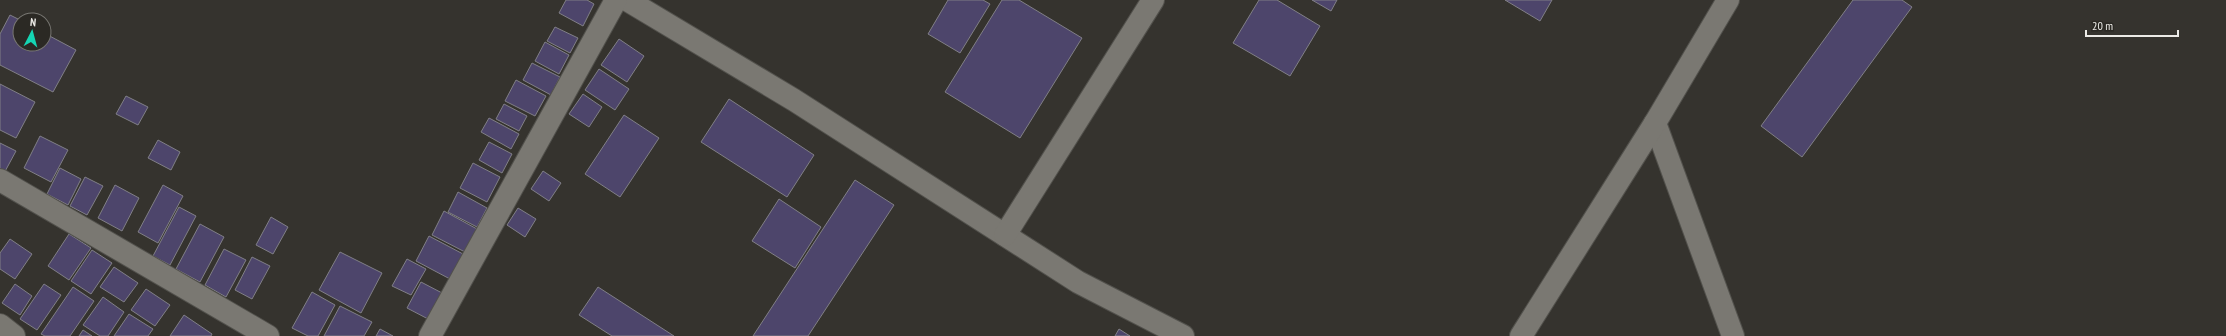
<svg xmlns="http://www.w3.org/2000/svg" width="2226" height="336" viewBox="0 0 2226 336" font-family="'PT Sans Narrow',sans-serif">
<rect width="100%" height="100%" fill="#35332e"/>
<g fill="#4d456b" stroke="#807f86">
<polygon points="566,0 587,0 594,4 583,26 559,13"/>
<polygon points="948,0 983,0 990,4 960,53 928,34"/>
<polygon points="1002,0 1019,0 1082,38 1020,138 945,92"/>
<polygon points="1259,0 1277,0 1320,26 1290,76 1233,43"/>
<polygon points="1312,0 1337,0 1331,11"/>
<polygon points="1505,0 1552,0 1540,21"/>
<polygon points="1853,0 1902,0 1912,7 1802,157 1761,126"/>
<polygon points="10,15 20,20 20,44 44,44 44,33 76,50 53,92 0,65 0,34"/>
<polygon points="555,27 578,38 570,53 547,41"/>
<polygon points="619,39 644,56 627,82 601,65"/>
<polygon points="545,42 569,55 559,74 535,61"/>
<polygon points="532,63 560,77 551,95 523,80"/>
<polygon points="599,69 629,89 615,110 585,90"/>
<polygon points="516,80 546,96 535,116 505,101"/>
<polygon points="0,84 35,102 16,138 0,130"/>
<polygon points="583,94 602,107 589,127 569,114"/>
<polygon points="126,96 148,107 138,125 116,114"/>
<polygon points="729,99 814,155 787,197 701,142"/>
<polygon points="504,104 527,116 519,131 496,119"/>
<polygon points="624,115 659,138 620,197 585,174"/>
<polygon points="489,118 519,134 511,149 481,132"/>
<polygon points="40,136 68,150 51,182 24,168"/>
<polygon points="158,140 180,152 171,170 148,158"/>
<polygon points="489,142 512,154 502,173 479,160"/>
<polygon points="0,143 16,151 2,177 0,175"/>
<polygon points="473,163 500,177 487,202 460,188"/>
<polygon points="60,168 81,179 68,205 47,194"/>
<polygon points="543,171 561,183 549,201 531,189"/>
<polygon points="85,177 103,186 87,215 70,206"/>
<polygon points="855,180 894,205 808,336 753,336"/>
<polygon points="115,185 139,198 122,231 98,218"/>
<polygon points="163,185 183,196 158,243 138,232"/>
<polygon points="458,192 487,208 477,227 448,212"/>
<polygon points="779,199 821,227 795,268 752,241"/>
<polygon points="179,207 196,216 170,265 153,256"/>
<polygon points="518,208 536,219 525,237 507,225"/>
<polygon points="444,211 477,229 465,252 432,235"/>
<polygon points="271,217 288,227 273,254 256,245"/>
<polygon points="200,224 224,237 200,282 176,269"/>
<polygon points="69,234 91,248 69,280 48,266"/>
<polygon points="429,236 463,254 450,279 416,261"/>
<polygon points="10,239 32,254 15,279 0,269 0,253"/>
<polygon points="224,249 246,260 226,297 205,285"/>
<polygon points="92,250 112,263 91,294 71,281"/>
<polygon points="340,252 382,273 361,313 319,290"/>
<polygon points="252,257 270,266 252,299 235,290"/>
<polygon points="407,259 426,269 411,295 392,286"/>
<polygon points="114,267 138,283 124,302 100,287"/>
<polygon points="421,282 444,294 430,320 407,308"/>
<polygon points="15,284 32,296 20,315 2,303"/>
<polygon points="44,284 61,295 37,330 20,319"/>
<polygon points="73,287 94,301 70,336 45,336 41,334"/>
<polygon points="598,287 674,336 612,336 579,315"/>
<polygon points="146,289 170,305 155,326 131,310"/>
<polygon points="312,292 335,305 318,336 308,336 292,328"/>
<polygon points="103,297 124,312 108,336 100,336 83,325"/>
<polygon points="340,306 372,322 364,336 324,336"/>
<polygon points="129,314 153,329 148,336 114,336"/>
<polygon points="184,315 212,334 211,336 170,336"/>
<polygon points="380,329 393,336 376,336"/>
<polygon points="1119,329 1130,336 1115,336"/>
<polygon points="83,330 92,336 79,336"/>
</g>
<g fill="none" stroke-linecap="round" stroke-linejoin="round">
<defs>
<g id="minor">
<polyline points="627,0 794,100 1078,282 1183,336"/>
<polyline points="1655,123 1733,336"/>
<polyline points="0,180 268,336"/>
<polyline points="1005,235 1153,0"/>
<polyline points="0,325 14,336"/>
<polyline points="430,336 616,0"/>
<polyline points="1521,336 1655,123 1728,0"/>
</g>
</defs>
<use href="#minor" stroke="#52514c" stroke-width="24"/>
<use href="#minor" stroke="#7a7872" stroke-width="22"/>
</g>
<g transform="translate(32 32) rotate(6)"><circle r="19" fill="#2b2924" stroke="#787772"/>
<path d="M0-3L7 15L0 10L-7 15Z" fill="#15d5b3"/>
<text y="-6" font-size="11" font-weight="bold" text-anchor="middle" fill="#ecebe7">N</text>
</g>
<path d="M2086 30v6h92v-6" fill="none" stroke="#ecebe7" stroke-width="2"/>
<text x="2092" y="30" font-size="12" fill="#ecebe7" stroke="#2b2924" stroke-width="3" paint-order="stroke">20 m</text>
</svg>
